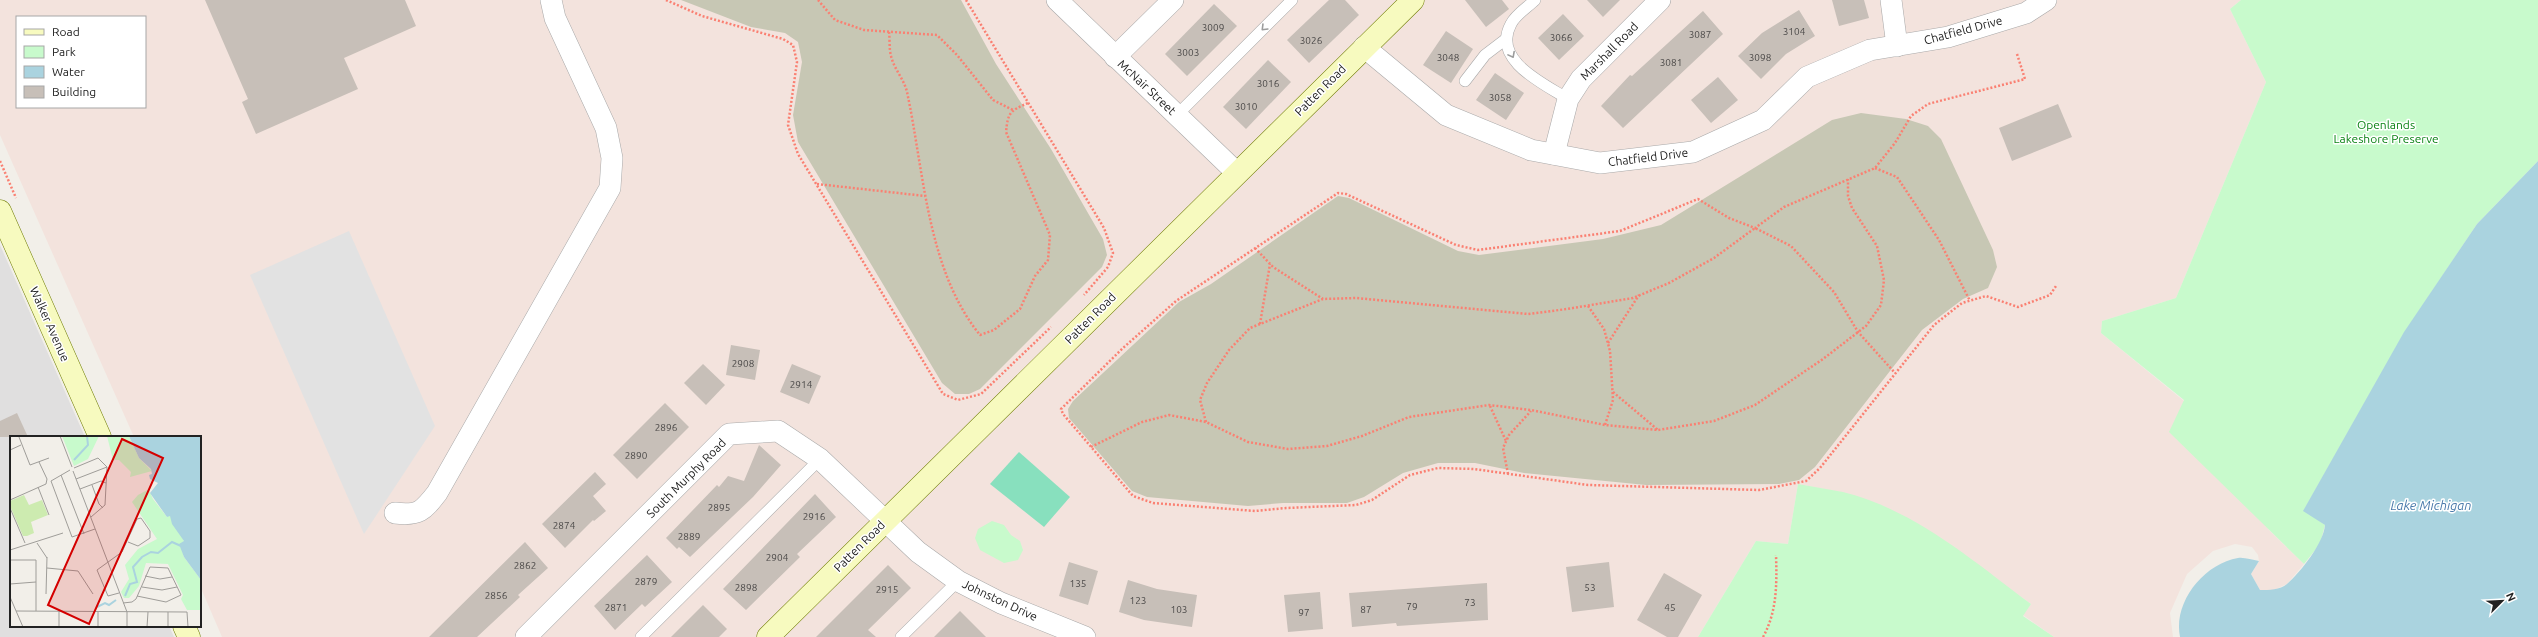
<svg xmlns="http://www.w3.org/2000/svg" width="2538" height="637" viewBox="0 0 2538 637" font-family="Ubuntu,sans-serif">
<rect width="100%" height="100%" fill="#f2efe9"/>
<polygon fill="#e0dfdf" points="0,245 85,437 11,437 11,626 169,626 174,637 0,637"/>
<path fill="#f3e3dd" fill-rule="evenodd" d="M0,0h2241l-11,9 36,73 -90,216 -74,23 -1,12 83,68 85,129 35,34 -17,20 -13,6h-14l-9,-16 8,-13 -1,-6 -6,-8 -17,-3 -22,7 -26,23 -17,39 3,24h-119l-31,-22 8,-11 -116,-82 -71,-29 -46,-9 -10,60 -32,-3 -58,96h-1476l-22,-51v-149h-66l-134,-302zM17,17h128v90h-128z"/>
<g fill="#c7c7b4">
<polygon points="681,0 961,0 996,64 1051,149 1103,239 1107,255 1102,267 980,389 969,394 955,394 942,383 798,142 793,115 802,62 798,42 785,33 751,27"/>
<polygon points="1861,113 1906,119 1928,126 1941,139 1993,250 1997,267 1988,288 1963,299 1922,330 1815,467 1799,480 1779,484 1646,485 1524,473 1475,463 1438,463 1403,473 1364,497 1347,503 1283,503 1248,506 1147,497 1132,491 1069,418 1068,409 1073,401 1179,302 1211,284 1338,196 1349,198 1458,251 1479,255 1603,239 1661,225 1832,120"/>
</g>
<g fill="#c8facc">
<polygon points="2241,0 2538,0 2538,161 2477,224 2404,333 2304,510 2325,525 2320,544 2304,564 2169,432 2184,400 2101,333 2102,321 2176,298 2266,82 2230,9"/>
<path d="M1798,484c15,3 30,5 45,8 72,18 130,69 188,112l-8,12 31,21h-356l58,-96 32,3z"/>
<polygon points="992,521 1004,525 1011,535 1020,541 1023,550 1018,560 1004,563 980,550 975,538 978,529"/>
</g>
<polygon fill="#88e0be" points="1019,452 1070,497 1044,527 990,484"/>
<polygon fill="#e2e2e2" points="349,231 435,426 364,534 250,275"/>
<path fill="#aad3df" d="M2538,161v476h-358c-7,-34 23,-73 58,-79 6,-1 14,2 21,3l-8,13 9,16c9,0 20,0 27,-6 14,-12 37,-42 38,-59l-22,-14 101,-179 73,-108z"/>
<g fill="#c7bfb8">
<polygon points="205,0 405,0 416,26 344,58 358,89 256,134 242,102 248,99"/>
<polygon points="1329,0 1345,0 1359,15 1309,63 1287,40"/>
<polygon points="1465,0 1502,0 1509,9 1486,27"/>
<polygon points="1587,0 1620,0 1603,17"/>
<polygon points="1832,0 1864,0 1869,18 1839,26"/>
<polygon points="1214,4 1237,26 1187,76 1165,54"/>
<polygon points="1799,10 1815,36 1786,54 1761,79 1738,56 1762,33"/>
<polygon points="1703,11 1723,34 1623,128 1601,106 1630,75 1632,76"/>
<polygon points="1563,14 1584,36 1559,60 1538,38"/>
<polygon points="1446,31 1473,49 1451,83 1423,65"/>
<polygon points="1268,60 1291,82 1246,129 1223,107"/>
<polygon points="1495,73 1524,93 1506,120 1476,100"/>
<polygon points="1718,77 1738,100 1711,123 1691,100"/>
<polygon points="2058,104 2072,137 2012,161 1999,128"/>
<polygon points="731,345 760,350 755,380 726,375"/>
<polygon points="703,364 725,385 706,405 684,383"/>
<polygon points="792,364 821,376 809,404 780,392"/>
<polygon points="665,403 689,427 637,479 613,455"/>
<polygon points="17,413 28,437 0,437 0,421"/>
<polygon points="759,445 781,465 753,497 690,557 679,547 677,549 666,538 717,485 719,487 728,476 744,481"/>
<polygon points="595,472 606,484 593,496 606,511 594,521 593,520 565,548 542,524"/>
<polygon points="815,494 836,517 797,554 800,557 746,610 723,589"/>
<polygon points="525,542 548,568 518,595 520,597 477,637 429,637"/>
<polygon points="647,555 672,582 645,607 642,604 615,630 594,606"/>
<polygon points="1069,562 1098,571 1088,605 1059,596"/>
<polygon points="1609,562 1614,607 1572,612 1566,567"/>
<polygon points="888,565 911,588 868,630 876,637 816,637"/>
<polygon points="1664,573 1702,595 1678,637 1667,637 1637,620"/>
<polygon points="1128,580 1157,589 1197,595 1192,627 1144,620 1119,612"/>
<polygon points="1487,583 1488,620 1397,626 1396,623 1352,627 1349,593"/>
<polygon points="1320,592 1323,629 1288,632 1284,595"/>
<polygon points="703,605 727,629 719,637 671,637"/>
<polygon points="960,611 986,637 934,637"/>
</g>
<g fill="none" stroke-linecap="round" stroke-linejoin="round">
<defs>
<g id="lane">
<path d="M1535,0c-7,7 -20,15 -24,24 -20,36 33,60 57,75"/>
<polyline points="1465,81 1485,55 1506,39"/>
<polyline points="1177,115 1292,0"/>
<polyline points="641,637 820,459"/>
<polyline points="901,637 958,581"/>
</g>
<g id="street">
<polyline points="1057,0 1237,173"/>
<polyline points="1891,0 1897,46"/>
<polyline points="1364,47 1446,115 1531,150 1600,163 1693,152 1763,120 1807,77 1870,50 1948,37 2026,13 2046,0"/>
<polyline points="1115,57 1173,0"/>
<polyline points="1554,154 1568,99 1581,79 1660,0"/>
<path d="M395,513c24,3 28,-2 42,-20l173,-305 2,-30 -6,-30 -51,-110 -4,-18"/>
<polyline points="526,637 729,434 778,431 820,459 918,552 958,581 1001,603 1085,637"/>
</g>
<g id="secondary">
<polyline points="0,211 100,437"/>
<polyline points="184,626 189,637"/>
<polyline points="768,637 1413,0"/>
</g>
</defs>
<use href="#lane" stroke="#a9a9a9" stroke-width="12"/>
<use href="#street" stroke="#a9a9a9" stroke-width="22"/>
<use href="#secondary" stroke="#707d05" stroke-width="23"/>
<g stroke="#fa8072" stroke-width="2.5" stroke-dasharray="2 2" stroke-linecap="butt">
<polyline points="666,0 702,16 783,39 793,45 797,62 788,125 798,154 943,394 958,400 981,394 1051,327"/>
<polyline points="818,0 835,20 864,30 937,35 957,55 993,100 1013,110"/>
<polyline points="966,0 1104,228 1113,253 1108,267 1084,295"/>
<path d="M889,32c1,7 0,17 2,24 3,13 13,23 16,36 17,79 20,178 73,243l14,-5 26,-21 15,-33 13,-16 2,-25 -44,-103c2,-20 4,-21 22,-29"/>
<polyline points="2017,54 2025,79 1928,104 1911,116 1895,143 1875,168 1784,207 1755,228 1729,218 1698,199 1620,231 1478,250 1456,245 1346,194 1338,193 1176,301 1123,348 1061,409 1063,414 1133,496 1153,503 1255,511 1286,508 1356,505 1372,500 1410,475 1438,468 1474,469 1588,485 1759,490 1806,481 1820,468 1934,325 1962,303 1986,296 2018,307 2050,295 2056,286"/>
<polyline points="0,161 16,198"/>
<polyline points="1875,168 1897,177 1939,240 1970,301"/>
<polyline points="817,184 925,196"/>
<polyline points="1255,248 1273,267 1323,299"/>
<polyline points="1588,306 1604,329 1610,351 1613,400 1605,425"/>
<polyline points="1260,324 1270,264"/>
<polyline points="1608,343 1639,295"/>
<polyline points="1613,392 1658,430"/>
<polyline points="1490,406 1506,441"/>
<polyline points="1206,422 1200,400 1207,383 1229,350 1250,328 1323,299 1356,298 1528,314 1567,309 1633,298 1669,283 1714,258 1755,228 1791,246 1834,292 1858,332 1895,373"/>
<polyline points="1091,447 1142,422 1169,415 1206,422 1248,442 1288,449 1327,446 1362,436 1409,417 1489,405 1531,410 1605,425 1658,430 1714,421 1755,405 1823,359 1866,326 1881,305 1884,280 1877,246 1852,208 1848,196 1848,179"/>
<polyline points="1508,474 1503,448 1509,435 1531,411"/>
<path d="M1763,637c14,-25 14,-53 13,-82"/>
</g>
<use href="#lane" stroke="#fff" stroke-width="11"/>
<use href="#street" stroke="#fff" stroke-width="21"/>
<use href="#secondary" stroke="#f7fabf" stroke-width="22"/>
</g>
<defs><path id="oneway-chevron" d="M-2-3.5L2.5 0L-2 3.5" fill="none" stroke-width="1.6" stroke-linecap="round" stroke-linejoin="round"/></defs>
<g stroke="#9c9c9c">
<use href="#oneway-chevron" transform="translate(1264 28) rotate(135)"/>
<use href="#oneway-chevron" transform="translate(1512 55) rotate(62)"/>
</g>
<g text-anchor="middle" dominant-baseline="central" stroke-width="3" stroke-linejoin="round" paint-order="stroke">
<g font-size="10" fill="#4b4948">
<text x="1213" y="27">3009</text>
<text x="1794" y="31">3104</text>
<text x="1700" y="34">3087</text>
<text x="1561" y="37">3066</text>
<text x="1311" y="40">3026</text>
<text x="1188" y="52">3003</text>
<text x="1448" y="57">3048</text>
<text x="1760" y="57">3098</text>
<text x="1671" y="62">3081</text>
<text x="1268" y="83">3016</text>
<text x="1500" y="97">3058</text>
<text x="1246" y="106">3010</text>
<text x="743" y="363">2908</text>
<text x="801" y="384">2914</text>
<text x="666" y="427">2896</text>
<text x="636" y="455">2890</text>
<text x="719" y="507">2895</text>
<text x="814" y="516">2916</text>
<text x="564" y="525">2874</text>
<text x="689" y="536">2889</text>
<text x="777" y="557">2904</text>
<text x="525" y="565">2862</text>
<text x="646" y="581">2879</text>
<text x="1078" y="583">135</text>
<text x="746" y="587">2898</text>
<text x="1590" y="587">53</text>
<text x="887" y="589">2915</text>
<text x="496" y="595">2856</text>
<text x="1138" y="600">123</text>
<text x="1470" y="602">73</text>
<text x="1412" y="606">79</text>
<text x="616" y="607">2871</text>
<text x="1670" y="607">45</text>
<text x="1179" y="609">103</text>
<text x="1366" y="609">87</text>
<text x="1304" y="612">97</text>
</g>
<g font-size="12" fill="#222" stroke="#fff">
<text transform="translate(1963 30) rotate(-15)">Chatfield Drive</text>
<text transform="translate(1609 51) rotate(-45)">Marshall Road</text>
<text transform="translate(1147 87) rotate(43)">McNair Street</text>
<text transform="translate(1320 90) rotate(-45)">Patten Road</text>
<text transform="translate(1648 157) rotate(-7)">Chatfield Drive</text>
<text transform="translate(1090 318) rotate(-45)">Patten Road</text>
<text transform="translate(50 324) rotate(66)">Walker Avenue</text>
<text transform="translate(686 478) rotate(-45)">South Murphy Road</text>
<text transform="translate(859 546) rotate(-45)">Patten Road</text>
<text transform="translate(1000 600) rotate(25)">Johnston Drive</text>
</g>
<g font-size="12" fill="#0c8416" stroke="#fff">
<text x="2386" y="124">Openlands<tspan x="2386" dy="14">Lakeshore Preserve</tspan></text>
</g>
<g font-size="13" font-style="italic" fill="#4a7aab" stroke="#fff">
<text x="2431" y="505">Lake Michigan</text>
</g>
</g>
<g transform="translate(10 436)">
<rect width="191" height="191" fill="#f2efe9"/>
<path d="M14,59l5,10 13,-5 6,15 -17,7 3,11 -7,3h-4l-13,-30v-5z" fill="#cdebb0"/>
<path d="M52,0h37l-11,23 -14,7zM97,0h22l10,22 13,13 -22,6 1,-5 -12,-12h-6zM143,51l-4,3 4,9 14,18 3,-2 14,26 -3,6 3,10 17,23v30h-14l-6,-11 2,-4 -15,-31 -22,-1 -7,23 -10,12h-5l-3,-6 8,-13 -4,-14 13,-16 19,-10 -25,-37 6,-7z" fill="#c8facc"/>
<path d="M119,0h72v144l-17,-23 -5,-13 5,-3 -12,-17 -2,-8 -3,1 -17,-24 8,-10 -8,-4 -1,-4 3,-1 -1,-5 -12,-11z" fill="#aad3df"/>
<path fill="none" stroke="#aad3df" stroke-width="2" d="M64,24l14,-15 -1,-9M115,160l5,-12 7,-2 -4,-15 9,-10 9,-5 7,1 14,-11 9,4M87,171l8,-4 4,2 7,-5"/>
<path fill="none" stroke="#9f9d99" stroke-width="1" d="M50,0l12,31M9,1l11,28 19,-7M0,14l11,-5M64,32l24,-10 9,9 -2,38 -14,12M60,34l-19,11 21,56 23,-8M63,35l54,141v15M51,39l23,59M66,43l31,-12M82,49l7,19 4,4M28,51l11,28M70,53l21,-8 5,2M0,64l36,-16 1,-5 -8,-17M0,72l15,35M27,107l10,15M0,114l53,-17M0,124h26v51M37,132l31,3 15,23M135,140l15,3 12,-2M0,148l26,-2M132,151l20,3 15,-3M109,157l-11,3 -11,-26 25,-18 15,-33 4,-1 9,13v7l-12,8 -10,-4M36,158l1,-37M0,161l13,30M113,167l9,-1 4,-3 14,-32 18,1 13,27 -15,7 -29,-6M6,175l171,1 1,15M88,175v16M49,191v-16M137,191l1,-15M158,191v-15"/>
<path fill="#d40000" fill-opacity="0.15" stroke="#d40000" stroke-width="2" d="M112,3l41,19 -74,166 -41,-19z"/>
<rect width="191" height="191" fill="none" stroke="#222" stroke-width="2"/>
</g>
<rect x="16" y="16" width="130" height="92" fill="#ffffff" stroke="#a7a7a7"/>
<rect x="24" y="29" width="20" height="6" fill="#f7fabf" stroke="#a7a7a7"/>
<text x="52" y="36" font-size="12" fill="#222222">Road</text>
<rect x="24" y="46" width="20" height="12" fill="#c8facc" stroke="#a7a7a7"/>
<text x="52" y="56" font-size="12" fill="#222222">Park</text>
<rect x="24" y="66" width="20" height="12" fill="#aad3df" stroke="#a7a7a7"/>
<text x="52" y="76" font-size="12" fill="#222222">Water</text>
<rect x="24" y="86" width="20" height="12" fill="#c7bfb8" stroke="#a7a7a7"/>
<text x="52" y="96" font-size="12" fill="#222222">Building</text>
<g transform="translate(2502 601) rotate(66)" stroke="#ffffff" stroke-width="3" paint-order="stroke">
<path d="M0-3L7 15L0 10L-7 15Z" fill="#222222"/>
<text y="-6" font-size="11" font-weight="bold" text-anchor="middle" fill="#222222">N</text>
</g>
</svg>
